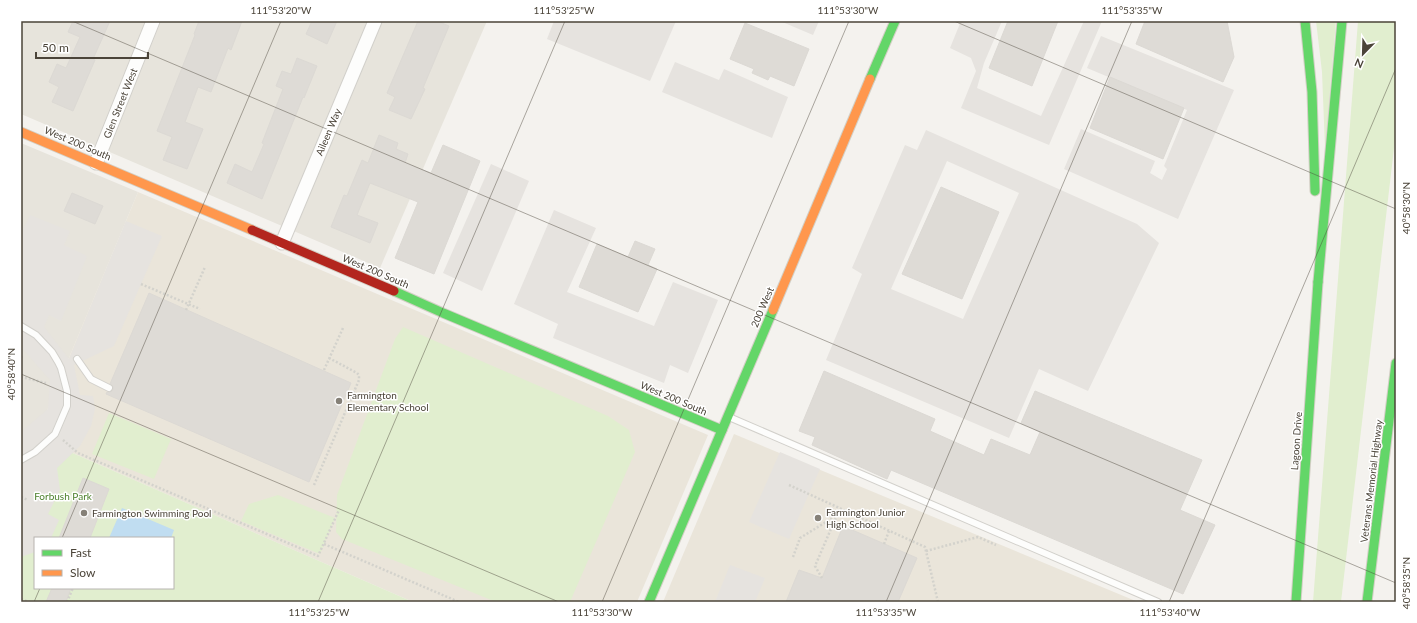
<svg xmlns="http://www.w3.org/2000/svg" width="1417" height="623" viewBox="0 0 1417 623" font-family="Lato,sans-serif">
<rect width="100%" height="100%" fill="#f4f2ee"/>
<g fill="#e7e4dc">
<polygon points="21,21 487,21 380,268 21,114"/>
<polygon points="21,143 138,192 36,437 21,431"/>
</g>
<g fill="#eae5da">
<polygon points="138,192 708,435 637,602 413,602 36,437"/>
<polygon points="734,434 1138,602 663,602"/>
</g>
<g fill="#e1eecf" fill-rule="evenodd">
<polygon points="1316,21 1336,21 1325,148 1322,72"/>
<polygon points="1358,21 1396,21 1396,131 1341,602 1313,602"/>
<polygon points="403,327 608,416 629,430 635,452 570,602 496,602 342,539 336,532 337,495 395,339"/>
<polygon points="109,413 171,439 154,479 92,454"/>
<path d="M21,431l15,6 377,165h-392zM35,538h138v50h-138z"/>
<polygon points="278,495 335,518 320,554 241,521 249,504"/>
</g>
<g fill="#e6e3df" fill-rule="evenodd">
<polygon points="554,21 676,21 650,81 547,39"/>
<polygon points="780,21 819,21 813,35"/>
<polygon points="961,21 1002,21 984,63 977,88 1041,116 1084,21 1102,21 1049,145 961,108 976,71 971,58 950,48"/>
<polygon points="1101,36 1234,90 1178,219 1064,169 1081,129 1155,161 1150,173 1162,180 1167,169 1164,166 1187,110 1087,68"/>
<polygon points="675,62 719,80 724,69 788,97 772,138 662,92"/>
<path d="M926,130l211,94 22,19 -71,148 -49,-22 -30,69 -183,-78 36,-86 -10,-6 53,-123 12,5zM947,161l72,32 -56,126 -72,-30z"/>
<polygon points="491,164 529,181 482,291 443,273"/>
<polygon points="554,210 596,228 567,292 654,326 673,282 718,300 688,373 670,365 664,383 553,338 558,324 514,304"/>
<polygon points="30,215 70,231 64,245 87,256 61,321 49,315 44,327 69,359 126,221 162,236 114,346 74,365 80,395 93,396 95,409 91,426 80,446 57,468 60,490 48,514 59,520 51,538 35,538 35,552 21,557 21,432 48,409 50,380 21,347 21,229 23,230"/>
<polygon points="780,452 820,469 789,539 749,522"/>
<polygon points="730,565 765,578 755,602 715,602"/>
</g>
<polygon fill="#c0ddf1" points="122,508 174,530 171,538 109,538"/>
<g fill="#dedbd6" stroke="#dcd9d4">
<polygon points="73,21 110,21 93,59 95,60 73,111 52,102 59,87 49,82 57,64 66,68 80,37 68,32"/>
<polygon points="199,21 242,21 231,50 228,48 211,92 198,87 185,122 203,129 187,169 163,160 172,137 157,131 195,35 194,34"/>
<polygon points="312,21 337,21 327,44 306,34"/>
<polygon points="418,21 437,21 449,26 423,88 425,89 411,119 389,110 395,97 387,93"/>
<polygon points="1008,21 1058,21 1032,86 989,68"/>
<polygon points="1145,21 1227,21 1234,57 1223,82 1136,44"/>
<polygon points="745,23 809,49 794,86 770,76 768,80 752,73 754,69 730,59"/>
<polygon points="297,58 317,66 304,98 303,97 262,199 227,183 235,164 252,172 264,144 262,143 283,89 276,86 282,71 291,74"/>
<polygon points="1110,77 1184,108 1163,159 1090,128"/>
<polygon points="379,135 398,143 396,149 408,154 405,163 431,173 443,145 480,161 434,274 395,258 418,202 370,183 357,215 378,223 370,243 331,227 344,195 347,196 362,160 368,163"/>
<polygon points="941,187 999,212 962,299 902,274"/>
<polygon points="72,193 103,206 95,224 64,211"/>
<polygon points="635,241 655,249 648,265 657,269 638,312 579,287 597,244 628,257"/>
<polygon points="149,293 351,383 309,482 106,394 107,392 111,392 113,390 113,386 110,384"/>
<polygon points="824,371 935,419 930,431 984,455 991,439 1030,455 1040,432 1021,423 1035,391 1202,460 1180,510 1215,525 1183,594 891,470 887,479 812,445 815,437 799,431"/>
<polygon points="83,478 109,489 90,538 59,538"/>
<polygon points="843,526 917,558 898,602 786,602 799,570 822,578"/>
<polygon points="52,588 71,588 66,602 46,602"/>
</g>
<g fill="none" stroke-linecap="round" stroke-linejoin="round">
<defs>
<g id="lane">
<polyline points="21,326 36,335 52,352 58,362 61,368 67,391 67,406 55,434 35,452 21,460"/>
<polyline points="77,359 91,379 109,388"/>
<polyline points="729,417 1158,602"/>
</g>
<g id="street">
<polyline points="96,163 153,21"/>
<polyline points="282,243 375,21"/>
</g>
<g id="fast">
<polyline points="1305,21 1312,92 1315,191"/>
<polyline points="870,79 895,21"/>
<polyline points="1318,282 1342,21"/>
<polyline points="394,291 443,313 722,430"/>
<polyline points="649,602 773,310"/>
<polyline points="1296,602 1318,282"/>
<polyline points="1367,602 1396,363"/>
</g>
<g id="slow">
<polyline points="21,132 252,230"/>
<polyline points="773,310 870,79"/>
</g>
<polyline id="jam" points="252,230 394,291"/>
</defs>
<use href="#lane" stroke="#d2d0cb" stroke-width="8"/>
<use href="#street" stroke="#d2d0cb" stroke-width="15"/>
<use href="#fast" stroke="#d3cfc5" stroke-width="11"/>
<use href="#slow" stroke="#d3cfc5" stroke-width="11"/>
<use href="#jam" stroke="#d3cfc5" stroke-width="11"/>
<g stroke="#d3d2cc" stroke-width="2.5" stroke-dasharray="2 2" stroke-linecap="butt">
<polyline points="141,284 200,309"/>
<polyline points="186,310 205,267"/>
<polyline points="21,358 22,355"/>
<polyline points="324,370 343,328"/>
<polyline points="21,377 46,383"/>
<polyline points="63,440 78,453 318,556 339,510"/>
<polyline points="314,485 359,380 359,375 357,373 329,358"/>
<polyline points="789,485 925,547 938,602"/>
<polyline points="21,497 28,500"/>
<polyline points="324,544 459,602"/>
<polyline points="884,544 889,531"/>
<polyline points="926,551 978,537 996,545"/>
<polyline points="793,557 800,538 844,511"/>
<polyline points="822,578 815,566 837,515"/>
<polyline points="21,599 29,602"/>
<polyline points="67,602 73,588"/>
</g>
<use href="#lane" stroke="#fdfdfc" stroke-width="6"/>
<use href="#street" stroke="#fdfdfc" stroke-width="13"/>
<use href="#fast" stroke="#63d668" stroke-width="9"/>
<use href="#slow" stroke="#ff974d" stroke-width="9"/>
<use href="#jam" stroke="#b3261e" stroke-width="9"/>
</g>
<path fill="none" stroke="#4b4439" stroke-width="1" stroke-opacity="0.45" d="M72,21l1324,562M954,21l442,188M21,374l538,228M62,538l219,-517M34,602l6,-14M318,602l247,-581M602,602l247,-581M886,602l246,-581M1169,602l227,-534"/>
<g fill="#868178" stroke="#fff" stroke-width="1.5">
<circle cx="339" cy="401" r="4"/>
<circle cx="84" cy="513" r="4"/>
<circle cx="818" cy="518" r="4"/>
</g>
<g text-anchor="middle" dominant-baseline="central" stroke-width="3" stroke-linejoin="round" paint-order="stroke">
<g font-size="10" fill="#4b4439" stroke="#fff">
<text transform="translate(120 103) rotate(-68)">Glen Street West</text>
<text transform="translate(328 132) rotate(-67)">Aileen Way</text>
<text transform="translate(78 143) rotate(23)">West 200 South</text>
<text transform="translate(376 271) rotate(23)">West 200 South</text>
<text transform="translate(762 307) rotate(-67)">200 West</text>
<text transform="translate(674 398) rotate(23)">West 200 South</text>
<text transform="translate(1296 441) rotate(-86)">Lagoon Drive</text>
<text transform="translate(1371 481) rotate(-83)">Veterans Memorial Highway</text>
</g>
<g font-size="10" fill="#4b4439" stroke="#fff" text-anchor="start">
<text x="347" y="395">Farmington<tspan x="347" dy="12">Elementary School</tspan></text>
<text x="826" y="512">Farmington Junior<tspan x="826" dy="12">High School</tspan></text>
<text x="92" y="513">Farmington Swimming Pool</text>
</g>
<g font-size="10" fill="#4a7f2a" stroke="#fff">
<text x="63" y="496">Forbush Park</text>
</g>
</g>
<rect width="1417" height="623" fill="none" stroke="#ffffff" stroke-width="44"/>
<rect x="34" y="537" width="140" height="52" fill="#ffffff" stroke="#b7b4b0"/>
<rect x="42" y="550" width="20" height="6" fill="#63d668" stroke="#b7b4b0"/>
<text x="70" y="557" font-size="12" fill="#4b4439">Fast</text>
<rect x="42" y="570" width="20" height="6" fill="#ff974d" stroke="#b7b4b0"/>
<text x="70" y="577" font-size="12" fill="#4b4439">Slow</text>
<g transform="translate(1363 54) rotate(203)" stroke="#ffffff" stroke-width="3" paint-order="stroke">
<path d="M0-3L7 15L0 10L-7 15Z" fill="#4b4439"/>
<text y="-6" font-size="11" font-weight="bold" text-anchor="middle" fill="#4b4439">N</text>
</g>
<path d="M36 52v6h112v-6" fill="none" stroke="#4b4439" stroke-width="2"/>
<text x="42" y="52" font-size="12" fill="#4b4439" stroke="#ffffff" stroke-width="3" paint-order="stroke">50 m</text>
<rect x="22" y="22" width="1373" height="579" fill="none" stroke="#4b4439" stroke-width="1.5"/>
<g font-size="10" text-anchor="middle" fill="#4b4439">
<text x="281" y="14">111°53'20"W</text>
<text x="564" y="14">111°53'25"W</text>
<text x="848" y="14">111°53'30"W</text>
<text x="1132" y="14">111°53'35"W</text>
<text transform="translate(1406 208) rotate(-90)" y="4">40°58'30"N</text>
<text transform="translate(11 374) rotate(-90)" y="4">40°58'40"N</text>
<text transform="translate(1406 583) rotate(-90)" y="4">40°58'35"N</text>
<text x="319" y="616">111°53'25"W</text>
<text x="602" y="616">111°53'30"W</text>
<text x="886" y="616">111°53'35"W</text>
<text x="1170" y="616">111°53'40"W</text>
</g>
</svg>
